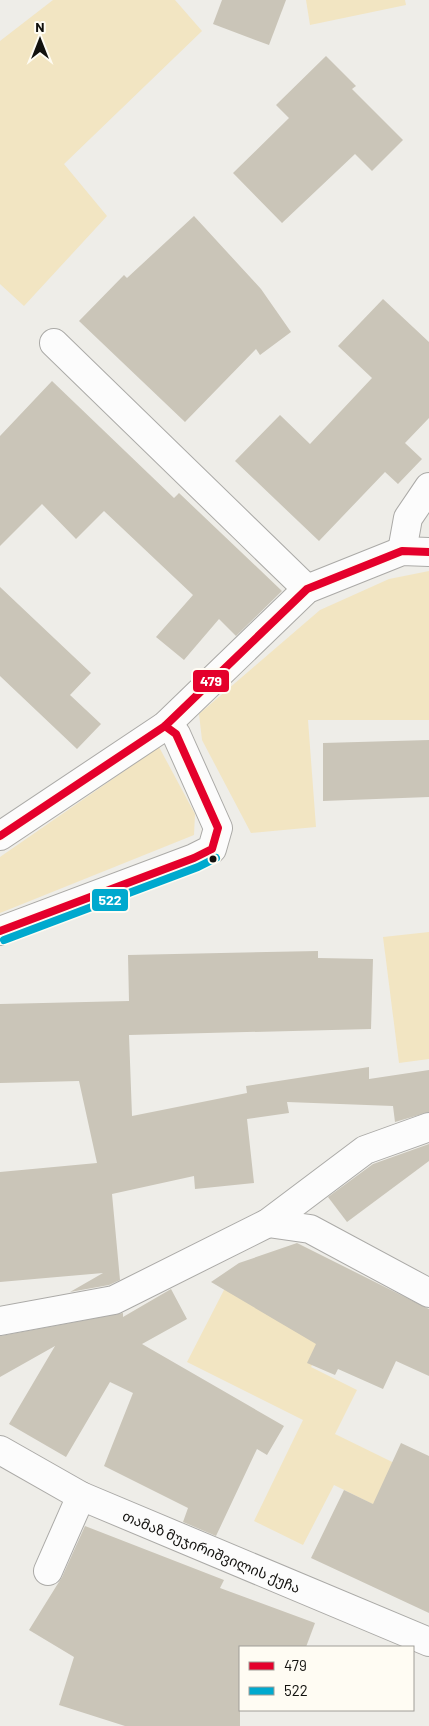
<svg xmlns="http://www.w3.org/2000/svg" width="429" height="1726" viewBox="0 0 429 1726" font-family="Barlow,'Noto Sans Georgian',sans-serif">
<rect width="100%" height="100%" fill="#eeede8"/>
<g fill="#f2e5c2">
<polygon points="53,0 175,0 202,31 64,164 107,216 24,306 0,284 0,41"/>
<polygon points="306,0 405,0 406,5 310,25"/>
<polygon points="429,571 429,720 308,720 316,827 251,833 202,740 199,714 320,610 389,579"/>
<polygon points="159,747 195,814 194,835 0,913 0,857"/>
<polygon points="429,932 429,1059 399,1063 383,937"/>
<polygon points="225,1288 326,1338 311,1367 357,1390 335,1434 429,1480 409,1522 334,1485 303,1545 254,1521 303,1420 187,1362"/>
</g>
<g fill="#cac5b8">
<polygon points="222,0 286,0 269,45 213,24"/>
<polygon points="326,56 356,86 352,89 403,140 372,171 355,154 282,223 233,173 289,118 276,105"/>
<polygon points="194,216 261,289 291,332 260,355 256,349 185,422 79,321 124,275 127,278"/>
<polygon points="383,299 429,342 429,418 405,443 422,459 398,484 385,472 319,541 235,461 280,415 310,444 372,378 338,346"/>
<polygon points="52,381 174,498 179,493 282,591 236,636 219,619 184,660 156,637 193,595 104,511 76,539 42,504 0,546 0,436"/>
<polygon points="0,587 91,673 70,695 101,724 77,749 0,676"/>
<polygon points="429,740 429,797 323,801 323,743"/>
<polygon points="318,951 318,958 373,959 371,1029 129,1035 132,1116 247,1093 246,1086 369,1067 369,1079 429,1070 429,1112 395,1122 393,1106 287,1102 289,1113 247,1119 254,1183 195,1189 194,1176 112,1194 120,1280 109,1285 70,1292 103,1273 0,1282 0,1172 97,1163 79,1081 0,1083 0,1004 129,1001 128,955"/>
<polygon points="429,1144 429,1161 347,1222 328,1197 373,1164"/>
<polygon points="297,1243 429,1309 429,1376 396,1361 383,1389 338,1369 335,1375 307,1363 316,1344 211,1282 239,1263"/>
<polygon points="171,1289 187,1319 142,1344 284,1426 267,1455 257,1449 216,1536 183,1522 188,1508 104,1466 133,1393 110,1382 66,1457 9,1424 55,1346 0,1377 0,1336 123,1313 123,1317"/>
<polygon points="401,1443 429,1456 429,1613 311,1558 344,1490 373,1504"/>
<polygon points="85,1526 224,1580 220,1588 315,1623 306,1647 240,1647 240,1726 125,1726 59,1705 74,1657 29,1630 62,1577"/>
</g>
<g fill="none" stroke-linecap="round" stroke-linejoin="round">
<defs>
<g id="minor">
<polyline points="54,343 307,589"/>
<polyline points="402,551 408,518 429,487"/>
<polyline points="0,836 165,726 307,589 402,551 429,552"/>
<polyline points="0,931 194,858 212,849 218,828 176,734 165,726"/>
<polyline points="268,1223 310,1229 429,1293"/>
<polyline points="0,1321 114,1300 268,1223 365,1150 429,1127"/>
<path id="s1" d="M0,1450l81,46 348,146"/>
<polyline points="48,1571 81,1496"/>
</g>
</defs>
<use href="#minor" stroke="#abaaa7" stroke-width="30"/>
<use href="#minor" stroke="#fcfcfc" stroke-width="28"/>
<defs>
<g id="bus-1">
<polyline points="0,836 165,726 307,589 402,551 429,552"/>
<polyline points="0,931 194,858 212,849 218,828 176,734 165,726"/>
</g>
<polyline id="bus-2" points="4,940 198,867 216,858"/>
</defs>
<use href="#bus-1" stroke="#fffcf3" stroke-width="11"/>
<use href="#bus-2" stroke="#fffcf3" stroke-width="11"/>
<use href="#bus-1" stroke="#e4002b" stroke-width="8"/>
<use href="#bus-2" stroke="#00a9ce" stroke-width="8"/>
</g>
<circle fill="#12110e" stroke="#fffcf3" stroke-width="2" cx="213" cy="859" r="4.5"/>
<g text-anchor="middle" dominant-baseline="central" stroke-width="4" stroke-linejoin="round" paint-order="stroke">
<g font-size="14" fill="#12110e" stroke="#fffcf3">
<text stroke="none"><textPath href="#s1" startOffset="235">თამაზ მუჯირიშვილის ქუჩა</textPath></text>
</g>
</g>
<g stroke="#fffcf3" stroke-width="2">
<rect x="192" y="669" width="38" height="24" rx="5" fill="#e4002b"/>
<rect x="91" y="888" width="38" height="24" rx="5" fill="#00a9ce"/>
</g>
<g font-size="14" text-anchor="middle" font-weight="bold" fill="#fff">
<text x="211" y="686">479</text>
<text x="110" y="905">522</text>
</g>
<rect x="239" y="1646" width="175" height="65" fill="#fffcf3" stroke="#a09e97"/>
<rect x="249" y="1662" width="25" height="8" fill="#e4002b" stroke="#a09e97"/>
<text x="284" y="1671" font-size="15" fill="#12110e">479</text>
<rect x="249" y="1687" width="25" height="8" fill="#00a9ce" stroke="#a09e97"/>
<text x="284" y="1696" font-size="15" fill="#12110e">522</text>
<g transform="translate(40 40)" stroke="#fffcf3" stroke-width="4" paint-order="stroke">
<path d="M0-4L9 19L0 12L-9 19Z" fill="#12110e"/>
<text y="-8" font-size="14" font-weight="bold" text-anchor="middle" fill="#12110e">N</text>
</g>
</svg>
